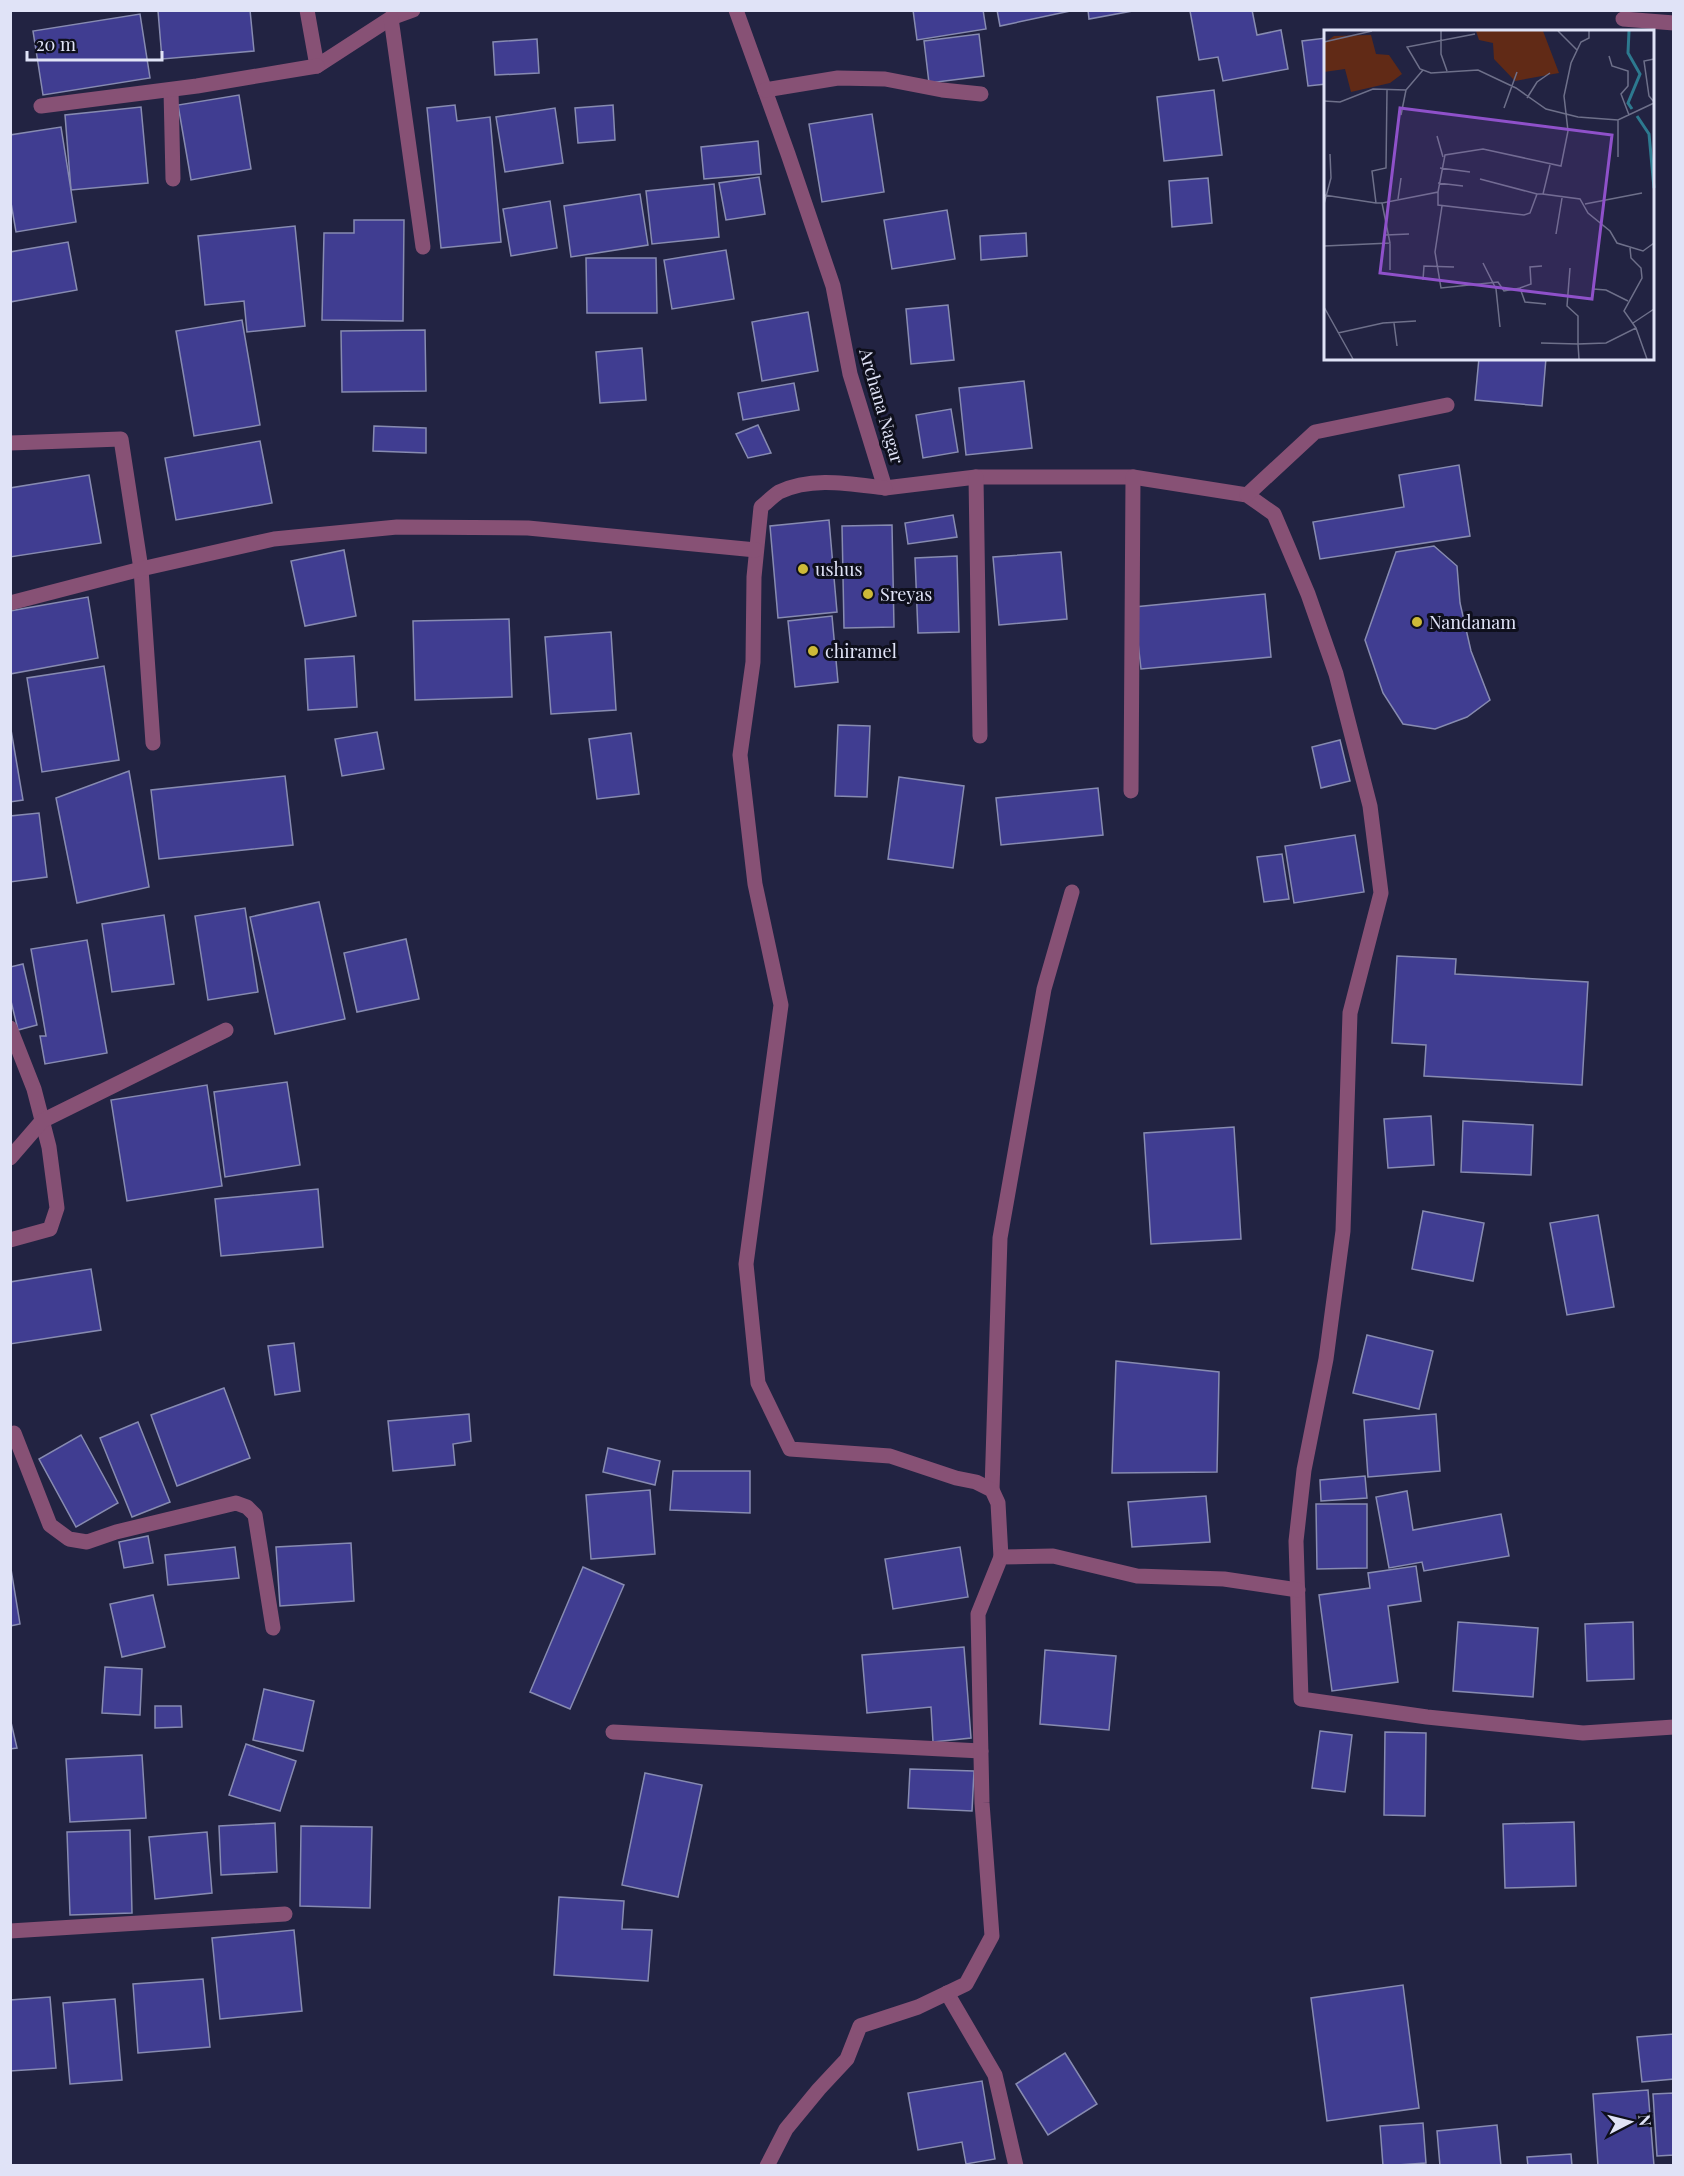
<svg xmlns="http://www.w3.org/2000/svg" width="1684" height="2176" viewBox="0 0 1684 2176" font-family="'Playfair Display',serif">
<rect width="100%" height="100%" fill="#222342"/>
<g fill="#403d91" stroke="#878bb1" stroke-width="1.5">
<polygon points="169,10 250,10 254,51 162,59 158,11"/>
<polygon points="913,10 983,10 986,29 917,40"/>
<polygon points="997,10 1075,10 1000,26"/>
<polygon points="1088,10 1138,10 1089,19"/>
<polygon points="1252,10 1257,35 1281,30 1288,69 1223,81 1218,57 1199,60 1190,11"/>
<polygon points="140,14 150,78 43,95 33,31"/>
<polygon points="979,34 984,76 929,83 924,41"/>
<polygon points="1326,38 1326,84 1308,86 1302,41"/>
<polygon points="537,39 539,73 495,75 493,42"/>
<polygon points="1214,90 1222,155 1164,161 1157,97"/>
<polygon points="239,95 251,169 191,180 178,105"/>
<polygon points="455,105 457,121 490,117 501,242 441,248 427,108"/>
<polygon points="613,105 615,140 578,143 575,108"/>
<polygon points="141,107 148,183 71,190 65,115"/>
<polygon points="555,108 563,163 505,172 496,117"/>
<polygon points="872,114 884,192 822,202 809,124"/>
<polygon points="61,127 76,222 16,232 10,197 10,135"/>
<polygon points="758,141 761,174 704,179 701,147"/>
<polygon points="759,177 765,214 726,220 719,183"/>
<polygon points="1208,178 1212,223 1172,227 1169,181"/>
<polygon points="714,184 719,237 652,244 646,191"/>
<polygon points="640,194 648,245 571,257 564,206"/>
<polygon points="550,201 557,248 511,256 503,209"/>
<polygon points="947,210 955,259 892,269 884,220"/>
<polygon points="354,220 404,220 403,321 322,320 324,233 354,233"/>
<polygon points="295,226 305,326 247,332 244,301 205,305 198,236"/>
<polygon points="1026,233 1027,256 981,260 980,236"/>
<polygon points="68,242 77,290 10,302 10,252"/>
<polygon points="726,250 734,299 672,309 664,260"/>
<polygon points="586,258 656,258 657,313 587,313"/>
<polygon points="948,305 954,360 911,364 906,309"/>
<polygon points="808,312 818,371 762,381 752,322"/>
<polygon points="242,320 260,425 194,436 176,331"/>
<polygon points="425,330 426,391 342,392 341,331"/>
<polygon points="642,348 646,400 600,403 596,352"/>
<polygon points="1479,358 1546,358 1542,406 1475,400"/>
<polygon points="1024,381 1032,448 966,455 959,388"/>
<polygon points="794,383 799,410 743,420 738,393"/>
<polygon points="951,409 958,452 923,458 916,415"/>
<polygon points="758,425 771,453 748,458 736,434"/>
<polygon points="374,426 426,428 426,453 373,451"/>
<polygon points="260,441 272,503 176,520 165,458"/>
<polygon points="1459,465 1470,536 1320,559 1313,522 1404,507 1399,475"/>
<polygon points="89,475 101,543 10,557 10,488"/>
<polygon points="953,515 957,537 908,544 905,523"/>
<polygon points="829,520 837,612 778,618 770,526"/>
<polygon points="892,525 894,627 844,628 842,526"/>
<polygon points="1434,546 1457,566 1460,603 1471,651 1490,700 1467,717 1435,729 1403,724 1383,693 1365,640 1396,552"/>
<polygon points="344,550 356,616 305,626 291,561"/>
<polygon points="1061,552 1067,619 999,625 993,557"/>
<polygon points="957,556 959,632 918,633 915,558"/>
<polygon points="1265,594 1271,657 1141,669 1134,607"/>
<polygon points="88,597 98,658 10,674 10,611"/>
<polygon points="832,616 838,682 795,687 788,621"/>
<polygon points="509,619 512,697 415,700 413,621"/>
<polygon points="611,632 616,710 551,714 545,637"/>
<polygon points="354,656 357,707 308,710 305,659"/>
<polygon points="104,666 119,760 42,772 27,678"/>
<polygon points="10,724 23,800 10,802"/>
<polygon points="838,725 870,726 867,797 835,796"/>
<polygon points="377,732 384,769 342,776 335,739"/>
<polygon points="631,733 639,794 597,799 589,739"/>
<polygon points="1340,740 1350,781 1321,788 1312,747"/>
<polygon points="129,771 149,887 77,903 56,798"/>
<polygon points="285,776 293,845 159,859 151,790"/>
<polygon points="899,777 964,786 953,868 888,859"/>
<polygon points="1098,788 1103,835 1001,845 996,798"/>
<polygon points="39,813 47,877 10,882 10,816"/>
<polygon points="1355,835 1364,892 1294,903 1285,846"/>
<polygon points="1282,854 1289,899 1264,902 1257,857"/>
<polygon points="319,902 345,1019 275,1034 250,917"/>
<polygon points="245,908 258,992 208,1000 195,916"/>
<polygon points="164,915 174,984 112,992 102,924"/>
<polygon points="406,939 419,999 357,1012 344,953"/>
<polygon points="87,940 107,1053 45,1064 40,1036 46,1036 31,949"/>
<polygon points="1397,956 1456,959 1455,974 1588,982 1582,1085 1424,1076 1426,1045 1392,1043"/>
<polygon points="23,964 37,1025 18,1030 10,997 10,967"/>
<polygon points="287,1082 300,1165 225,1177 214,1092"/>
<polygon points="207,1085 222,1186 127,1201 111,1100"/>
<polygon points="1431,1116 1434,1165 1388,1168 1384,1119"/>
<polygon points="1463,1121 1533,1125 1531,1175 1461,1172"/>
<polygon points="1234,1127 1241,1239 1151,1244 1144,1133"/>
<polygon points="318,1189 323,1247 221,1256 215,1199"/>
<polygon points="1423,1211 1484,1223 1473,1281 1412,1269"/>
<polygon points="1598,1215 1614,1307 1567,1315 1550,1223"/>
<polygon points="91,1269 101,1330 10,1344 10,1282"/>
<polygon points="1367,1335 1433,1351 1419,1409 1353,1393"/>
<polygon points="294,1343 300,1391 275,1395 268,1346"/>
<polygon points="1116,1361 1219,1372 1217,1472 1112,1473"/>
<polygon points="224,1388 250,1458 177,1486 151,1415"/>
<polygon points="469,1414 471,1441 453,1444 455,1465 393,1471 388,1421"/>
<polygon points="1436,1414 1440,1471 1368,1477 1364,1420"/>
<polygon points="138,1422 170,1502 132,1517 100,1438"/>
<polygon points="81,1435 118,1503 76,1527 39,1459"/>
<polygon points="608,1448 660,1461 655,1485 603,1472"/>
<polygon points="673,1471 750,1471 750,1513 670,1510"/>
<polygon points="1365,1476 1367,1498 1321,1501 1320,1480"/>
<polygon points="650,1490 655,1554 591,1559 586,1495"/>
<polygon points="1407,1491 1413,1530 1501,1514 1509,1556 1424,1571 1422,1562 1389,1568 1376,1497"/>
<polygon points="1206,1496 1210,1542 1132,1547 1128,1502"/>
<polygon points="1316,1504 1367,1504 1367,1568 1317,1569"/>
<polygon points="148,1536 153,1563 124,1568 119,1542"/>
<polygon points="351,1543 354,1601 280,1606 276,1547"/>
<polygon points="235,1547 239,1578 168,1585 165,1555"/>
<polygon points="960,1547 968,1597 893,1609 885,1559"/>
<polygon points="10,1563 20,1624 10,1626"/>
<polygon points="1416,1566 1421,1601 1388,1606 1398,1682 1332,1691 1319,1595 1370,1588 1368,1573"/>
<polygon points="583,1567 624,1585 570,1709 530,1692"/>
<polygon points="153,1595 165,1647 122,1657 110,1604"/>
<polygon points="1458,1622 1538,1628 1533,1697 1453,1691"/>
<polygon points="1633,1622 1634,1679 1587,1681 1585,1624"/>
<polygon points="964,1647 971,1738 933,1742 931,1707 867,1713 862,1655"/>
<polygon points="1045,1650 1116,1656 1109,1730 1040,1724"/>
<polygon points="105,1667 142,1669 140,1715 102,1713"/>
<polygon points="264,1689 314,1701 303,1751 253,1740"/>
<polygon points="155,1706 181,1706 182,1727 155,1728"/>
<polygon points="10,1718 17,1748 10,1749"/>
<polygon points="1320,1731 1352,1735 1345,1792 1312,1788"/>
<polygon points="1385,1732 1426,1733 1425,1816 1384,1815"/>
<polygon points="246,1744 296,1761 280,1811 229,1795"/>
<polygon points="142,1755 146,1818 70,1822 66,1759"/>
<polygon points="910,1769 974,1771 972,1811 908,1808"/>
<polygon points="645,1773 702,1785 678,1897 622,1885"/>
<polygon points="1574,1822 1576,1886 1505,1888 1503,1824"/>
<polygon points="275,1823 277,1872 221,1875 219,1826"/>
<polygon points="301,1826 372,1827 370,1908 300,1906"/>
<polygon points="130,1830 132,1913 70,1915 67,1832"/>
<polygon points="207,1832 212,1893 155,1899 149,1837"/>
<polygon points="559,1897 624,1901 622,1929 652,1930 648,1981 554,1975"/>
<polygon points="294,1930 302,2011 220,2019 212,1938"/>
<polygon points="203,1979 210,2047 138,2053 133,1984"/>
<polygon points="1403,1985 1419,2108 1327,2121 1311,1998"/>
<polygon points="50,1997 56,2068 10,2071 10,2000"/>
<polygon points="115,1999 122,2080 70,2084 63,2003"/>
<polygon points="1674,2034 1674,2079 1642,2082 1637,2037"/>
<polygon points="1065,2053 1097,2104 1048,2135 1016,2084"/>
<polygon points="982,2081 995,2159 966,2164 962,2142 918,2150 908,2093"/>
<polygon points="1648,2090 1654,2166 1598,2166 1593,2094"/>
<polygon points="1674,2093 1674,2155 1657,2156 1653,2094"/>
<polygon points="1423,2123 1426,2163 1383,2166 1380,2126"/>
<polygon points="1497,2125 1501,2166 1440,2166 1437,2131"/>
<polygon points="1571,2154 1572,2166 1528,2166 1527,2157"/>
</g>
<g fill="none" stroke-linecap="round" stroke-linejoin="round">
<g stroke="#875175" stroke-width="15">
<polyline points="992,1490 1000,1238 1044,989 1072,892"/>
<polyline points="10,1931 285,1914"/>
</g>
<g stroke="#875175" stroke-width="15">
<polyline points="307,10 317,66 391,18 413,10"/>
<polyline points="736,10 788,154 833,286 850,374 885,488 976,477 1133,477 1247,495 1274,514 1308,594 1336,674 1370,806 1381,893 1350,1013 1343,1231 1326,1359 1304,1470 1296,1541 1301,1699 1427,1717 1583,1733 1674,1727"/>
<polyline points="391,18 423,247"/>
<polyline points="1623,19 1674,23"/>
<polyline points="171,90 173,179"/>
<polyline points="765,90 838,78 885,79 942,90 981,94"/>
<polyline points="41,106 197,86 317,66"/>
<polyline points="10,443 121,439 141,569 153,743"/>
<polyline points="976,477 980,736"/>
<path d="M885,488c-34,-4 -73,-12 -106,4 -6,4 -12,10 -18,15l-7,70 -1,85 -13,93 15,129 26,121 -35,259 12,119 32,66 100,7 66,22 20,4 16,8 6,13 3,54"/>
<polyline points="1247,495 1315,432 1447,405"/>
<polyline points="10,603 141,569 274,539 397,527 528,528 756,550"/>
<polyline points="1131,791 1133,477"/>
<polyline points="10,1028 34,1089 49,1147 57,1208 50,1229 10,1240"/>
<polyline points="10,1158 42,1121 226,1030"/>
<polyline points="14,1433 50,1525 69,1539 87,1542 116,1532 236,1503 247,1507 255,1515 273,1628"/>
<polyline points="613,1732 981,1751"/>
<polyline points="947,1993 995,2075 1016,2166"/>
<polyline points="767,2166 786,2129 819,2089 847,2059 860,2026 918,2007 966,1984 992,1936 982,1803 978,1614 1001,1557 1053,1556 1137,1576 1224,1579 1298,1590"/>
</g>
</g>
<g fill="#cdb938" stroke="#0e0f1c" stroke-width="2">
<circle cx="803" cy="569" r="6"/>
<circle cx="868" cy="594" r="6"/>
<circle cx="1417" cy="622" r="6"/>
<circle cx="813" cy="651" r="6"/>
</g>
<g text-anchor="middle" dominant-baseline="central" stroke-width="6" stroke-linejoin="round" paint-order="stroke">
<g font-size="18" fill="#e0e3f7" stroke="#0e0f1c">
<text transform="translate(882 406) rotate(74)">Archana Nagar</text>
</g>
<g font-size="18" fill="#e0e3f7" stroke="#0e0f1c" text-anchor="start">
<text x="815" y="569">ushus</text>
<text x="880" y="594">Sreyas</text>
<text x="1429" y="622">Nandanam</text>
<text x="825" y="651">chiramel</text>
</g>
</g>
<g transform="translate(1324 30)">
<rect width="330" height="330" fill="#222342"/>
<path d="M152,1h67l16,42 -44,8 -21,-22 -1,-16 -14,-3zM47,5l5,19 13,1 13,19 -12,9 -39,9 -6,-23 -21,3v-29l10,-7z" fill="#612a16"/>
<path fill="none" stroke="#2d798f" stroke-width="3" d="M305,1l-1,22 12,21 -12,29 4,6M313,86l12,18 5,54"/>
<path fill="none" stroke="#6e708a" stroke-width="1.5" d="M117,1v23l6,17M234,1l19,19M151,4l-68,13 13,22 11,4 47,-3 38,18 30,21 32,8 40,3 36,-17M0,12l48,-11M285,26l3,10 16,5v15l-7,8 8,21M330,29l-10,2 5,35 5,6M203,68l10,-16 13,-9M0,71l16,1 33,-13 33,1 17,-20M180,78l13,-36M77,85l5,-25M294,90v37M113,106l6,21M226,135l-7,29 37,5 8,14 22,18 7,12 26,8 11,-8M116,138l30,4M156,149l57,15M114,153l25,3M114,162v13l86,10 6,-2 7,-19h6M0,165l52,8M74,169l3,-21M58,173h-6l-4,-32 14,-3 1,-78M0,174l7,-26 -1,-24M261,174l57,-11M118,176l-7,46 6,36 57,-6 6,9 16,-3 5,14 21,2M232,204l6,-36M62,205l23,-1M66,213v27M0,216l66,-3 -8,-40 56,-11 7,-37 38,-6 78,17 7,-35 -4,-35 7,-33 10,-21 8,-4v-7M159,233l13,26 4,38M99,250l1,-14 30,1M196,258l11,-4 -1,-17 12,-1M269,259l13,1 22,11M0,277l29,52M70,293l3,23M309,293l21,-14M312,298l11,31M14,303l45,-10 33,-2M217,313l37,1v-28l-11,-10 3,-38M255,329l-1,-15 28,-1 30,-15 -12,-17 18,-33 -1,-10 -10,-10 -1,-10"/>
<path fill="#8f51ca" fill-opacity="0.15" stroke="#8f51ca" stroke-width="3" d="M76,78l212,27 -20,164 -212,-26z"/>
<rect width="330" height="330" fill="none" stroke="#e0e3f7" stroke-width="3"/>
</g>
<rect width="1684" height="2176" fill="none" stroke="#e0e3f7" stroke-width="24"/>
<g transform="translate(1630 2122) rotate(83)" stroke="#0e0f1c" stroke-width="4.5" paint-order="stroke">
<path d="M0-4.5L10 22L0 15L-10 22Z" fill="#e0e3f7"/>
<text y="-9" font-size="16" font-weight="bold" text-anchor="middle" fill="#e0e3f7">N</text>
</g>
<path d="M27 51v9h135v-9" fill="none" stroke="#e0e3f7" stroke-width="3"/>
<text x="36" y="51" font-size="18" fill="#e0e3f7" stroke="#0e0f1c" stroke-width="4.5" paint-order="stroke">20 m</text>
</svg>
